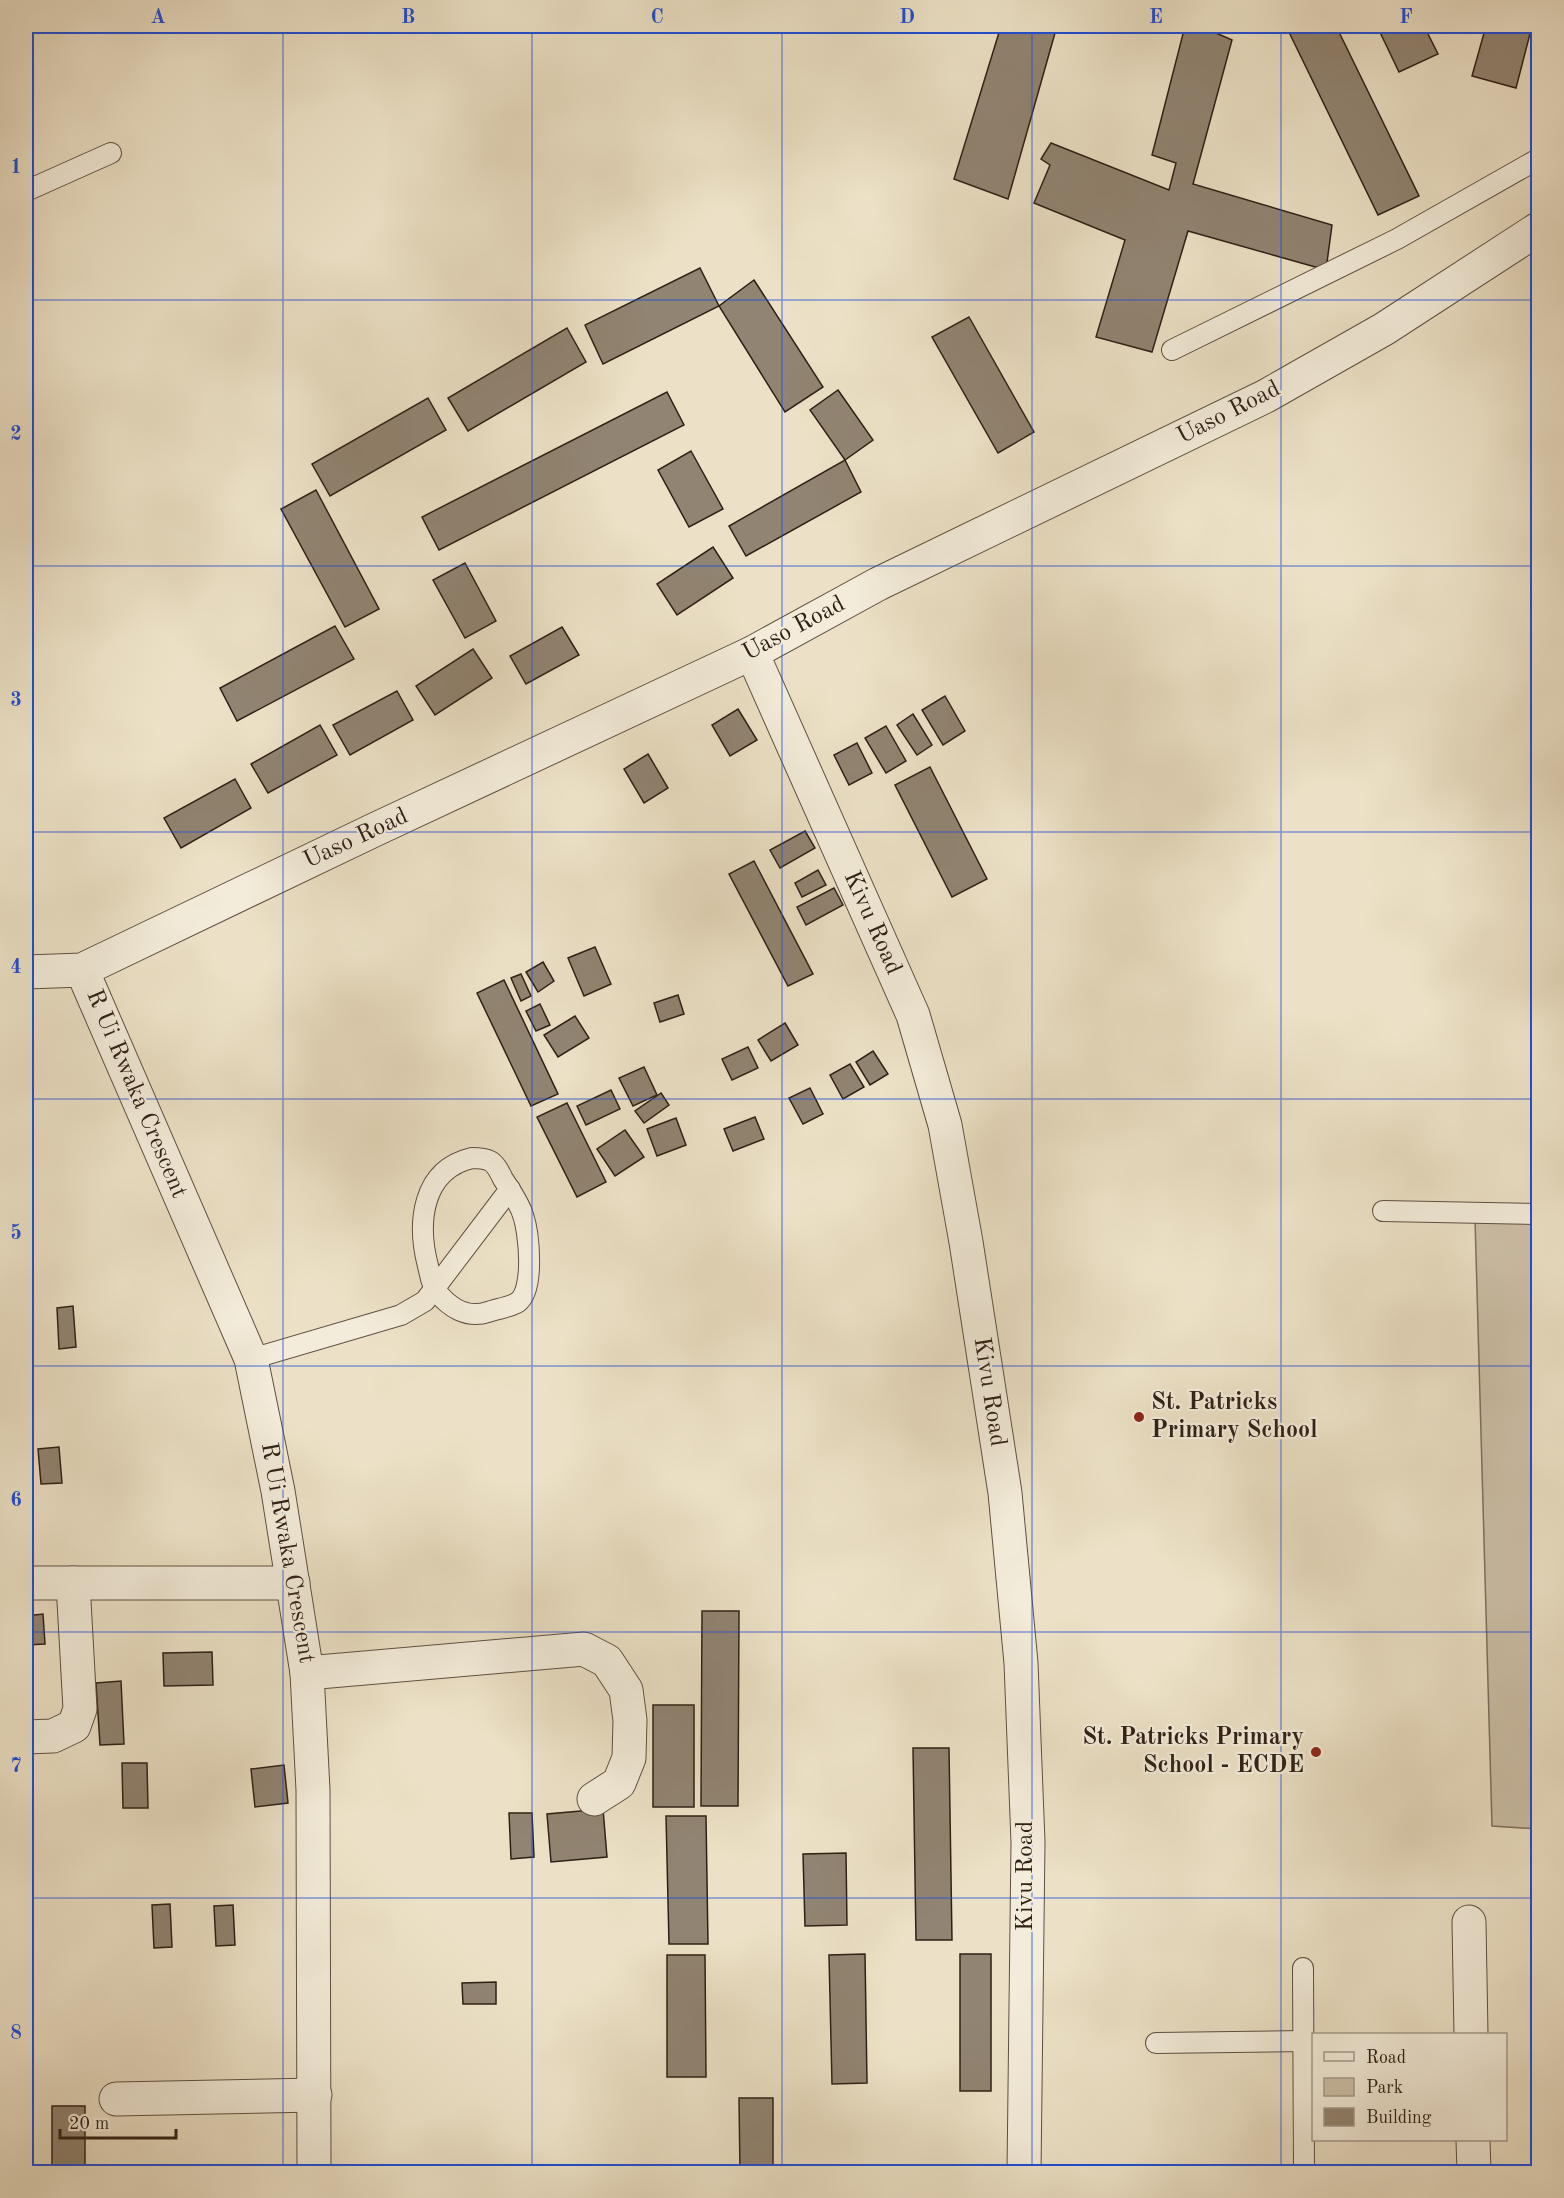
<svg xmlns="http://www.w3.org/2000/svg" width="1564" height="2198" viewBox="0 0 1564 2198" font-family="'Old Standard TT',serif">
<rect width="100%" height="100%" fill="#ece1c6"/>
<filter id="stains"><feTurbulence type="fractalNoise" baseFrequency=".00333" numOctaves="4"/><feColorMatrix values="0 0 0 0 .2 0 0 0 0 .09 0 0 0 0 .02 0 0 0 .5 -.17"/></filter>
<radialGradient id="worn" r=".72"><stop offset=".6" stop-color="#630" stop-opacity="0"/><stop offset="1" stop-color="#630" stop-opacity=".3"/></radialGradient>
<polygon fill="#ccc0a8" stroke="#7e705f" stroke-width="1.5" points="1538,1216 1538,1829 1492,1826 1475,1219"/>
<g fill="#918472" stroke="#2f2016" stroke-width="1.5">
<polygon points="1001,26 1057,26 1008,199 954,179"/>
<polygon points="1185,26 1200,26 1232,40 1193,184 1332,225 1326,270 1188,231 1152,352 1096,337 1125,240 1034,203 1050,165 1041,159 1051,143 1169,190 1176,163 1152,155"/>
<polygon points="1286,26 1336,26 1419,196 1378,215"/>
<polygon points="1377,26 1424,26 1438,54 1399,72"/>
<polygon points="1486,26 1532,26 1516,88 1472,76"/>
<polygon points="700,268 719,306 603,364 585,325"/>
<polygon points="754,280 823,387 785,412 719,306"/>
<polygon points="969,317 1034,432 998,453 932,337"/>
<polygon points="567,328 586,362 468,431 448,398"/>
<polygon points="838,390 873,440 845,460 810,410"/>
<polygon points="667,392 684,425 439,550 422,517"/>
<polygon points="428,398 446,430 330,496 312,464"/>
<polygon points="691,451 723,509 689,527 658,470"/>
<polygon points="845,460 861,492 746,556 729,526"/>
<polygon points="316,490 379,609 345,627 281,509"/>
<polygon points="713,547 733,578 677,615 657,584"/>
<polygon points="465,563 496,621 465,638 433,580"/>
<polygon points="335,626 354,659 237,721 220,688"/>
<polygon points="562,627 579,655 526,684 510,656"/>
<polygon points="473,649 492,678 435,715 416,686"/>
<polygon points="397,691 413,720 350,755 333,725"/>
<polygon points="945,696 965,731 943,745 922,710"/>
<polygon points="738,709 757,740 730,756 712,725"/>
<polygon points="913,714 932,745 917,755 897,725"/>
<polygon points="320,725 337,755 268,793 251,764"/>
<polygon points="886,726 906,761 886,773 865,738"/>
<polygon points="857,743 872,773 849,785 834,755"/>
<polygon points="648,754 668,788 644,803 624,769"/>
<polygon points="930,767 987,879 952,897 895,785"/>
<polygon points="235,779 251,808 181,848 164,818"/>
<polygon points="805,831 815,848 780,868 770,850"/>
<polygon points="754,861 813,974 788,986 729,874"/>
<polygon points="818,870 826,885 802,897 795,883"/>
<polygon points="834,888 843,905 806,925 797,907"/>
<polygon points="595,947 611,984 584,996 568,958"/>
<polygon points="543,962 554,981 538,992 526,972"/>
<polygon points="521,974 531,996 521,1001 511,978"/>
<polygon points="504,980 558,1094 531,1106 477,993"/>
<polygon points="678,995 684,1014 660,1022 654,1003"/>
<polygon points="540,1004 550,1025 536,1031 526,1011"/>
<polygon points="575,1016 589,1038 558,1057 544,1035"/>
<polygon points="785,1023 798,1045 771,1061 758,1040"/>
<polygon points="748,1047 758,1068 732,1080 722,1059"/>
<polygon points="873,1051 888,1074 870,1085 856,1062"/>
<polygon points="850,1064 864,1087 843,1099 830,1075"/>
<polygon points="644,1067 657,1095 633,1106 619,1078"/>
<polygon points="810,1088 823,1114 803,1124 789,1098"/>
<polygon points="611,1090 620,1109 586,1125 577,1106"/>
<polygon points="661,1093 669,1105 644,1123 635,1111"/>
<polygon points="567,1103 606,1182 577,1197 537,1117"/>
<polygon points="755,1117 764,1139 733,1151 724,1129"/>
<polygon points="676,1118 686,1145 657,1156 647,1129"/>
<polygon points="625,1130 644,1157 615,1176 597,1149"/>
<polygon points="73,1306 76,1347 59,1349 57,1308"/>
<polygon points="26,1313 31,1313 32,1351 26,1351"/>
<polygon points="59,1447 62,1483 41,1484 38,1449"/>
<polygon points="702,1611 739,1611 738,1806 701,1806"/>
<polygon points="43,1614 45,1644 26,1645 26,1616"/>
<polygon points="26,1652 30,1676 26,1677"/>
<polygon points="212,1652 213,1685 164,1686 163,1653"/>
<polygon points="121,1681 124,1744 100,1745 96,1683"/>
<rect x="653" y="1705" width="41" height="102"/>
<polygon points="913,1748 949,1748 952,1940 916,1940"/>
<polygon points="122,1763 147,1763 148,1808 123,1808"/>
<polygon points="284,1765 288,1803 255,1807 251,1769"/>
<polygon points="603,1809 607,1857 551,1862 547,1814"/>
<polygon points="509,1813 532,1813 534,1857 511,1859"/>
<polygon points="28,1816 31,1938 26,1938 26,1817"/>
<polygon points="666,1816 706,1816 708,1944 669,1944"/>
<polygon points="846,1853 847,1925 805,1926 803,1854"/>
<polygon points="170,1904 172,1947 154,1948 152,1905"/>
<polygon points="233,1905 235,1945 216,1946 214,1906"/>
<polygon points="865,1954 867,2083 832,2084 829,1955"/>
<rect x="960" y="1954" width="31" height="137"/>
<polygon points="667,1955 705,1955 706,2077 667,2077"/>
<polygon points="26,1957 29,2072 26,2072"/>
<polygon points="496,1982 496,2004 463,2004 462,1983"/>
<polygon points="739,2098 773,2098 773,2172 740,2172"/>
<rect x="52" y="2106" width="33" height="66"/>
</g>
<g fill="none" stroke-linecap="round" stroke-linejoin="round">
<defs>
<g id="service">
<polyline points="26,191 111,153"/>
<polyline points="1172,350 1397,239 1538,159"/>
<path d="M472,1158c6,0 12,0 18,3 6,3 10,12 13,18 7,11 16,23 20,36 6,18 12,74 -5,87 -7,5 -22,7 -30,10 -21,7 -39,-5 -51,-20 -6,-7 -7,-18 -9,-26 -11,-42 -7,-96 44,-108z"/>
<polyline points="1383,1211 1538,1214"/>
<polyline points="251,1359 401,1315 425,1301 510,1189"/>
<polyline points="1303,1968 1304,2172"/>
<polyline points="1156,2043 1303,2041"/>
</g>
<g id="minor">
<polyline points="752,653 913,1015 945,1125 966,1242 1005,1493 1021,1663 1028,1842 1024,2172"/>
<polyline points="82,970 251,1359 278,1491 307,1673 313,1790 314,2172"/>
<polyline points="26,972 82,970 374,830 752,653 878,584 1266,396 1384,329 1538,229"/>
<polyline points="26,1583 293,1583"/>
<polyline points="307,1673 584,1649 607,1661 626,1690 630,1720 629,1758 619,1783 594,1799"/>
<polyline points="26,1737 53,1736 74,1726 80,1709 73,1583"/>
<polyline points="1469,1922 1471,2034"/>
<polyline points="116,2099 315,2095"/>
<polyline points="1473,2140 1474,2172"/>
</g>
</defs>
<use href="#service" stroke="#5e5042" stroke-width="22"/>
<use href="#minor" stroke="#5e5042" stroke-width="35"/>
<use href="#service" stroke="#f3ecda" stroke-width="20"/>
<use href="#minor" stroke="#f3ecda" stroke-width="33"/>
</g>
<path fill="none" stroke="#1d4ed8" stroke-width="1.5" stroke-opacity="0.55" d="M283,26v2146M532,26v2146M782,26v2146M1032,26v2146M1281,26v2146M26,300h1512M26,566h1512M26,832h1512M26,1099h1512M26,1366h1512M26,1632h1512M26,1898h1512"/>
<g fill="#8f2418" stroke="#f3ecda" stroke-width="2">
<circle cx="1139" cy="1417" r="6"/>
<circle cx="1316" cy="1752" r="6"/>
</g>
<g text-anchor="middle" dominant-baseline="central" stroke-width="4.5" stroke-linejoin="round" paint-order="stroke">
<g font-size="24" fill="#2f2016" stroke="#f3ecda">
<text transform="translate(1229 413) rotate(-27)">Uaso Road</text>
<text transform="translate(794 629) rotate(-28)">Uaso Road</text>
<text transform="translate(356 839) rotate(-25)">Uaso Road</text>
<text transform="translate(872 923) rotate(66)">Kivu Road</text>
<text transform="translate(136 1094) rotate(67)">R Ui Rwaka Crescent</text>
<text transform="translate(989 1392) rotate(81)">Kivu Road</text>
<text transform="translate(287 1553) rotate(80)">R Ui Rwaka Crescent</text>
<text transform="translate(1026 1876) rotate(-90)">Kivu Road</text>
</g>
<g font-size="24" font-weight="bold" fill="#2f2016" stroke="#f3ecda" text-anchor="start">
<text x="1151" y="1403">St. Patricks<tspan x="1151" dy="28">Primary School</tspan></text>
<text x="1304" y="1738" text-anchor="end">St. Patricks Primary<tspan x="1304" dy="28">School - ECDE</tspan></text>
</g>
</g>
<rect width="1564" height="2198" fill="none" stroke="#ece1c6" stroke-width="66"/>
<rect x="1312" y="2033" width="195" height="108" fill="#f3ecda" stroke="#a59a8c" stroke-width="1.5"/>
<rect x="1324" y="2052" width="30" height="9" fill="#f3ecda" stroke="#a59a8c" stroke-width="1.5"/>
<text x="1366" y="2063" font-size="18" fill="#2f2016">Road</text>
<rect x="1324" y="2078" width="30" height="18" fill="#ccc0a8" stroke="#a59a8c" stroke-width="1.5"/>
<text x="1366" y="2093" font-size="18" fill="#2f2016">Park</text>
<rect x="1324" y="2108" width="30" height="18" fill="#918472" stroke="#a59a8c" stroke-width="1.5"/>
<text x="1366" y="2123" font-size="18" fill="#2f2016">Building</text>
<path d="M60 2129v9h116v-9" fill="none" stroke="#2f2016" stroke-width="3"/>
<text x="69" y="2129" font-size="18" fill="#2f2016" stroke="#f3ecda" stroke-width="4.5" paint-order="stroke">20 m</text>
<rect x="33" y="33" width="1498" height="2132" fill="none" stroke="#1d4ed8" stroke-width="2"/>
<g font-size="20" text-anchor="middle" font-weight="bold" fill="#1d4ed8">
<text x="158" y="23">A</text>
<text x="408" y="23">B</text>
<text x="657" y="23">C</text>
<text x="907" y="23">D</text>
<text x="1156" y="23">E</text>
<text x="1406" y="23">F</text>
<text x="16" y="173">1</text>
<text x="16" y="440">2</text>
<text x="16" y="706">3</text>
<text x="16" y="973">4</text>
<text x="16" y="1239">5</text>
<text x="16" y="1506">6</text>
<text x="16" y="1772">7</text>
<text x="16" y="2039">8</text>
</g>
<rect width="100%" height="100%" filter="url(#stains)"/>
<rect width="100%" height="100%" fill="url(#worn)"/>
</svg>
